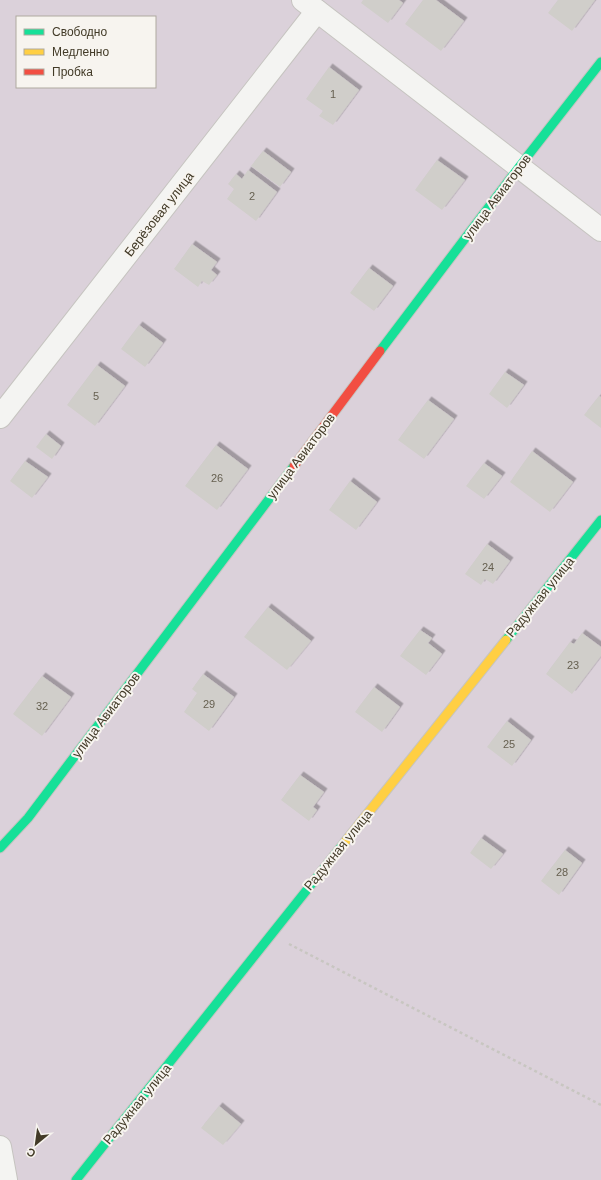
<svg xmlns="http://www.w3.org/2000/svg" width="601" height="1180" viewBox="0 0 601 1180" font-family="Helvetica,sans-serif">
<defs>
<filter id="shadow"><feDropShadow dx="3.5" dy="-3.5" stdDeviation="0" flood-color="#0004"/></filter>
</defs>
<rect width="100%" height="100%" fill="#e8e6e2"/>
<path fill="#dbd1da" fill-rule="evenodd" d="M0,0h601v1180h-601zM17,17h138v70h-138z"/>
<g fill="#d0ceca" filter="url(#shadow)">
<polygon points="363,0 399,0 403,3 388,23 361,3"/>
<polygon points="423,0 436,0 464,21 441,51 405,24"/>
<polygon points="558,0 595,0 572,31 548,13"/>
<polygon points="329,67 359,90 333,125 319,116 323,111 306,99"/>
<polygon points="263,151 291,172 280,187 251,166"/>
<polygon points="437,160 465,180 442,210 415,190"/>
<polygon points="248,170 277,192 256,221 227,199 234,189 228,184 236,174 242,179"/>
<polygon points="192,244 217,262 211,270 217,275 209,285 202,281 198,287 174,269"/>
<polygon points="369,268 393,286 374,311 350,293"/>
<polygon points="139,325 163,343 145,367 121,349"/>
<polygon points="97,365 125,386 95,426 67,405"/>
<polygon points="505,372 524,385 507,408 489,394"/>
<polygon points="599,396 601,397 601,428 584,415"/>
<polygon points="428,400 454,419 424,459 398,440"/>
<polygon points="46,434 61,446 52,459 36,447"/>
<polygon points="216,445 248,469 217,510 185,486"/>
<polygon points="532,451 573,482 550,512 510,482"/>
<polygon points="25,461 48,477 32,498 10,481"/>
<polygon points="484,463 502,476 484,499 466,486"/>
<polygon points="350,481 377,502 356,530 329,510"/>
<polygon points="487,544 510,561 493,584 485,579 481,585 465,574"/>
<polygon points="268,607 311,641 287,670 244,637"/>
<polygon points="420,630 432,638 428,643 442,654 426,675 400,656"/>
<polygon points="582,633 601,647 601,656 572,694 546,674 570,642 574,644"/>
<polygon points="203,674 234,697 209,731 184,712 197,693 192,689"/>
<polygon points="42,676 71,697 42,736 13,714"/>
<polygon points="374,687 400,707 382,732 355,712"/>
<polygon points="507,721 531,740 512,766 487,747"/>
<polygon points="300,775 324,792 313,807 317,810 309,821 281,800"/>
<polygon points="481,838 503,854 491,869 470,853"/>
<polygon points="565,850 582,863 559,895 541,881"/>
<polygon points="219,1106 241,1124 223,1145 201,1128"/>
</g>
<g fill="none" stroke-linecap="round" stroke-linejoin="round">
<defs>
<g id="street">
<polyline points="303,0 601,230"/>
<polyline points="0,417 317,11"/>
<polyline points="0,1147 6,1180"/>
</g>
<g id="fast">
<polyline points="380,351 519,167 601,62"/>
<polyline points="506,640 601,520"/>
<polyline points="0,848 28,818 294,466"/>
<polyline points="76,1180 345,842"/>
</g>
<polyline id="slow" points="345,842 506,640"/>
<polyline id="jam" points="294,466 380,351"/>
</defs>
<use href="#street" stroke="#c6c4c0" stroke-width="24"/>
<use href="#fast" stroke="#c6c4c0" stroke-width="11"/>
<use href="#slow" stroke="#c6c4c0" stroke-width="11"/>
<use href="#jam" stroke="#c6c4c0" stroke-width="11"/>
<polyline stroke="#c8c6c1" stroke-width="2.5" stroke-dasharray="3 3" stroke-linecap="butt" points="289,944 601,1105"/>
<use href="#street" stroke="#f4f4f2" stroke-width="22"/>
<use href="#fast" stroke="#16e098" stroke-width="9"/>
<use href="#slow" stroke="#ffcf43" stroke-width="9"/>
<use href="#jam" stroke="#f24e42" stroke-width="9"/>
</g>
<g text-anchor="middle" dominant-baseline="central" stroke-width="4" stroke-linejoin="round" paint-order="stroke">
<g font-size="11" fill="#666050">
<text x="333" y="94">1</text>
<text x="252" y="196">2</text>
<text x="96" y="396">5</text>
<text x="217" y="478">26</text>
<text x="488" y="567">24</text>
<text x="573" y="665">23</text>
<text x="209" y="704">29</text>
<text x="42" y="706">32</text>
<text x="509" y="744">25</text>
<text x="562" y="872">28</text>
</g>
<g font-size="13" fill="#423a27" stroke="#f7f4ef">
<text transform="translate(497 197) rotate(-53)">улица Авиаторов</text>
<text transform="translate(159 214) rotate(-52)">Берёзовая улица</text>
<text transform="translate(301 456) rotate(-53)">улица Авиаторов</text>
<text transform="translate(540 597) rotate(-51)">Радужная улица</text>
<text transform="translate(106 715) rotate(-53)">улица Авиаторов</text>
<text transform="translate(338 850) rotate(-51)">Радужная улица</text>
<text transform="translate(137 1104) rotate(-51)">Радужная улица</text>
</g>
</g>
<rect x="16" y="16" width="140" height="72" fill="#f7f4ef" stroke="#afaa9f"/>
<rect x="24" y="29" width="20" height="6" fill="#16e098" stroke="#afaa9f"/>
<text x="52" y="36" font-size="12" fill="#423a27">Свободно</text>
<rect x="24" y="49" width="20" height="6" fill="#ffcf43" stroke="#afaa9f"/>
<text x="52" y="56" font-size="12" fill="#423a27">Медленно</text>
<rect x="24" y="69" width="20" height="6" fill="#f24e42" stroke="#afaa9f"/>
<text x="52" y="76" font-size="12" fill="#423a27">Пробка</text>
<g transform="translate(36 1144) rotate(209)" stroke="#f7f4ef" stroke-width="3" paint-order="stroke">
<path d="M0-3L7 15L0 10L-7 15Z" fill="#423a27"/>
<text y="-6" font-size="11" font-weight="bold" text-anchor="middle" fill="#423a27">С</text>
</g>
</svg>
